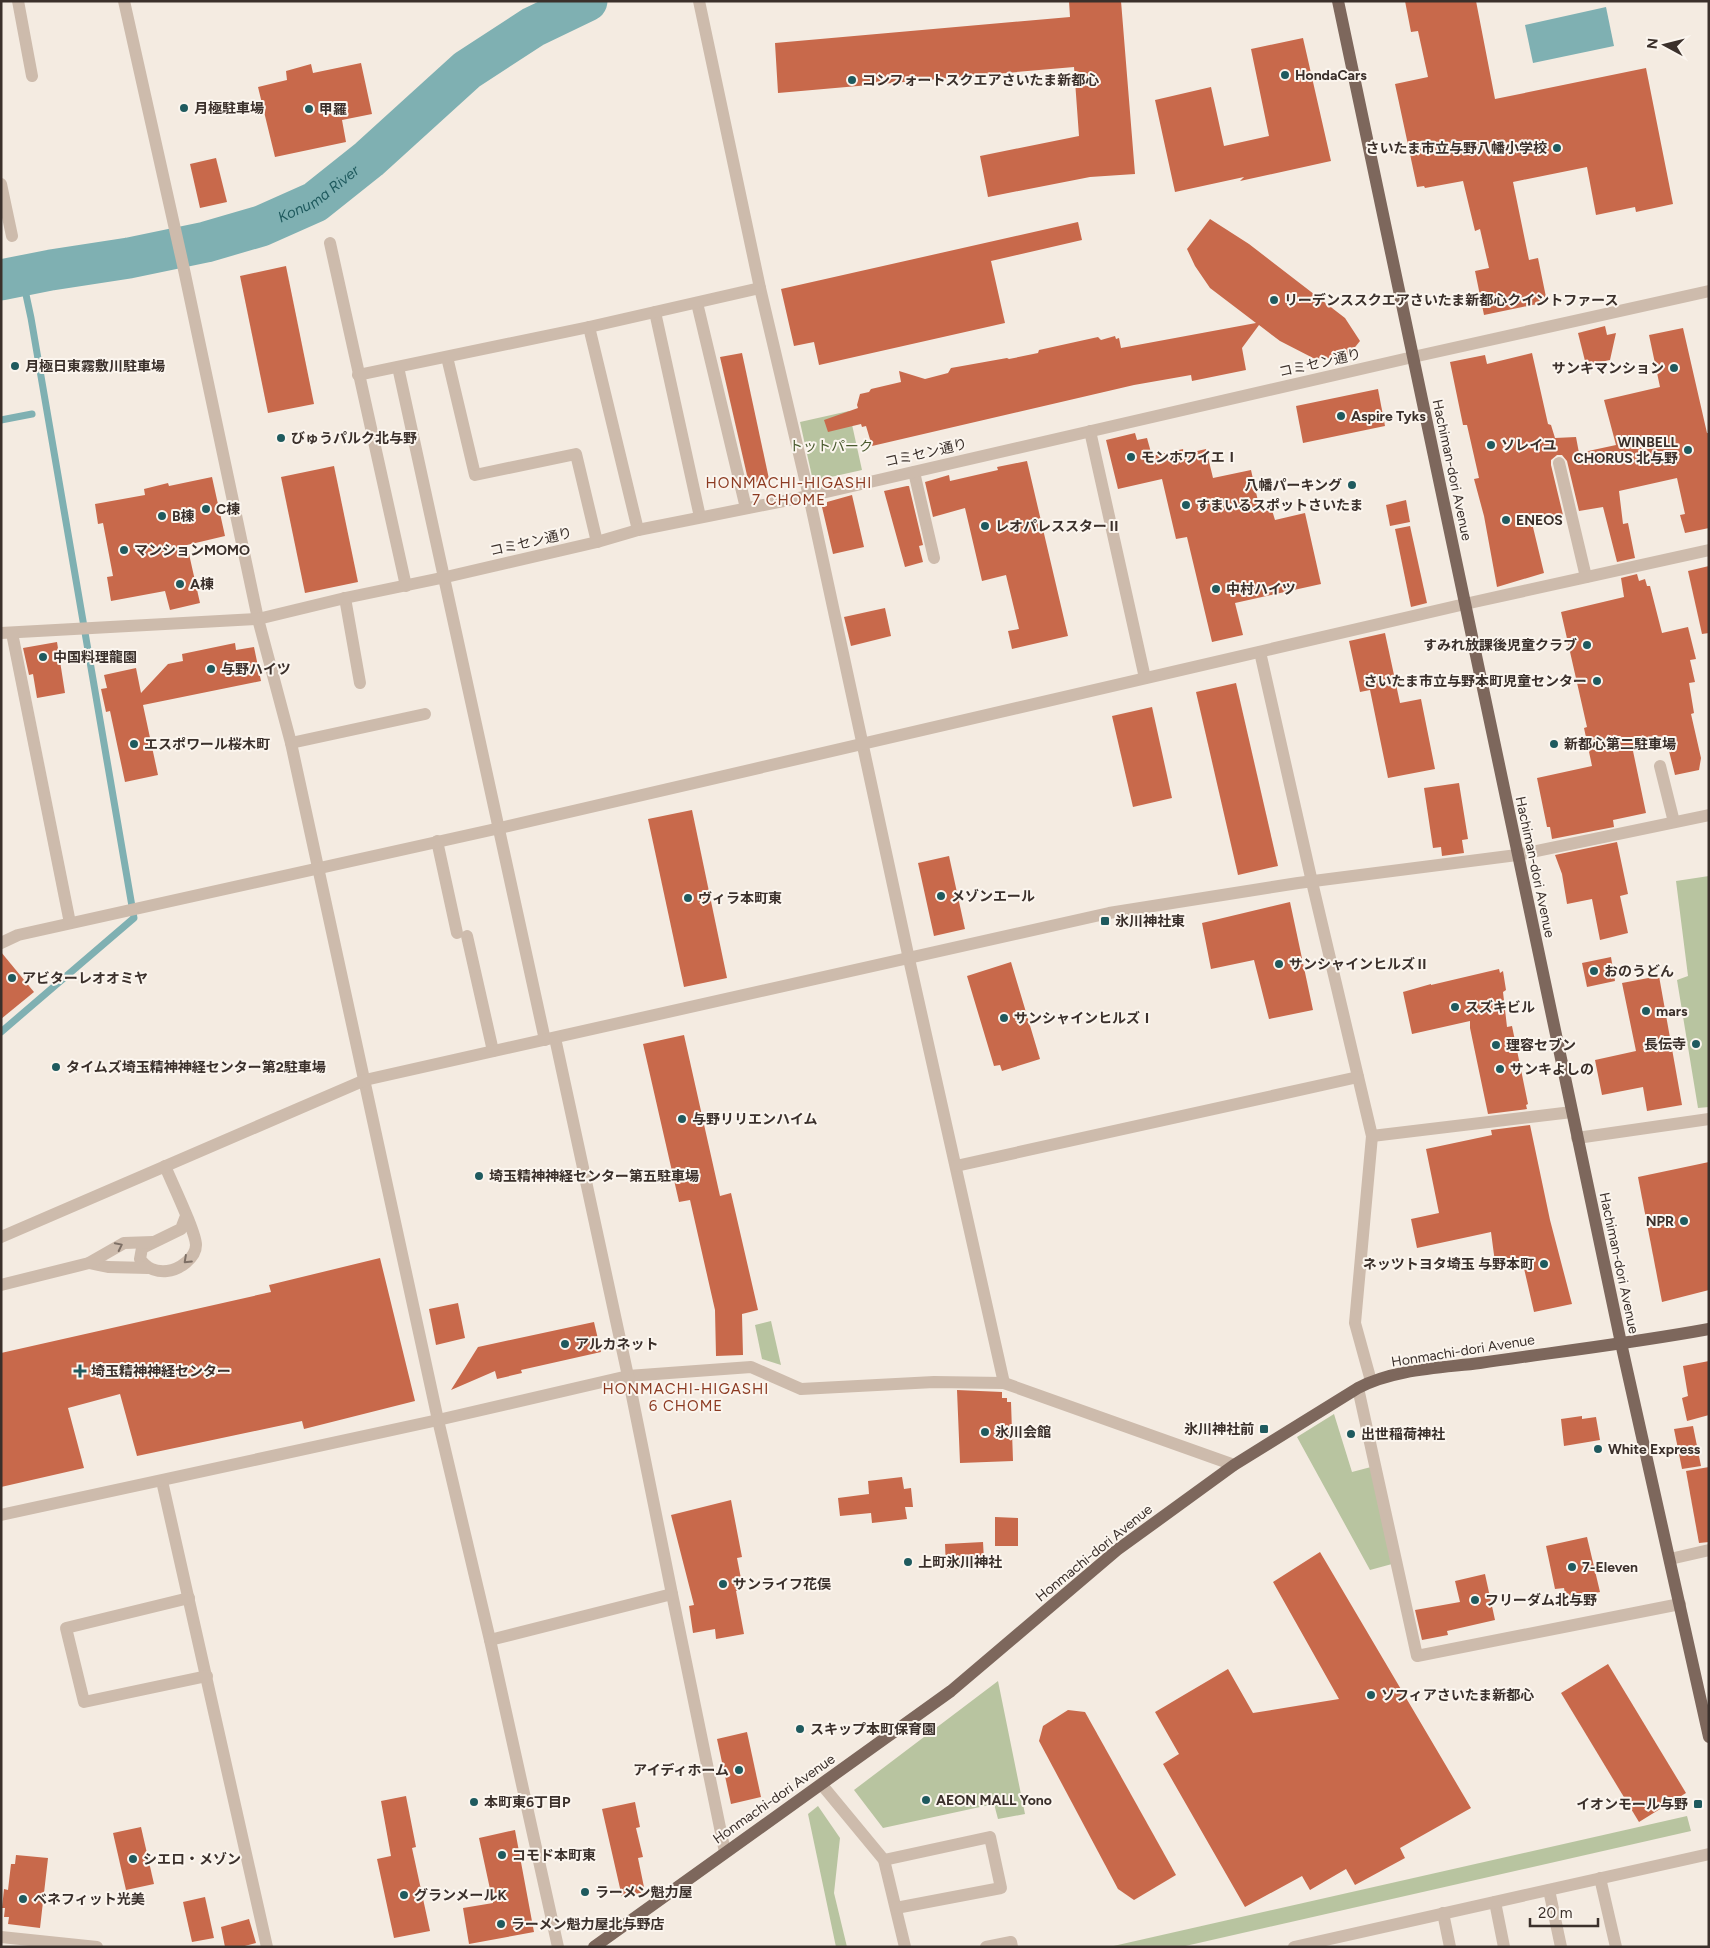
<svg xmlns="http://www.w3.org/2000/svg" width="1710" height="1948" viewBox="0 0 1710 1948" font-family="Figtree,'Noto Sans JP',sans-serif">
<rect width="100%" height="100%" fill="#f4ebe1"/>
<g fill="#b8c4a0">
<polygon points="849,411 862,470 813,481 800,422"/>
<polygon points="1709,876 1709,1107 1698,1108 1677,980 1688,976 1676,881"/>
<polygon points="771,1321 781,1365 762,1359 755,1325"/>
<polygon points="1334,1414 1352,1472 1371,1467 1392,1564 1370,1570 1297,1437"/>
<polygon points="998,1681 1025,1814 998,1819 994,1804 883,1828 854,1790"/>
<polygon points="818,1806 840,1838 834,1893 847,1947 836,1947 808,1814"/>
<polygon points="1687,1816 1691,1831 1181,1947 1109,1947"/>
</g>
<polygon fill="#7fb0b2" points="1606,7 1614,46 1533,63 1525,25"/>
<g fill="none" stroke-linecap="round" stroke-linejoin="round">
<g stroke="#7fb0b2" stroke-width="7">
<polyline points="1,420 32,414"/>
<polyline points="1,1032 134,918 31,318 22,276"/>
</g>
<path stroke="#7fb0b2" stroke-width="41" id="s1" d="M1,280l50,-10 78,-12 77,-16 55,-16 54,-24 54,-43 98,-89 66,-43 54,-26"/>
</g>
<g fill="#c8694b">
<polygon points="1069,1 1121,1 1135,174 1090,177 988,197 980,156 1079,136 1074,67 778,93 775,43 1070,17"/>
<polygon points="1405,1 1476,1 1495,99 1646,68 1673,204 1636,212 1635,207 1596,215 1587,167 1513,182 1529,260 1538,258 1547,302 1484,315 1475,271 1489,268 1480,229 1475,231 1463,181 1425,188 1424,186 1417,187 1395,84 1428,77 1418,31 1411,32"/>
<polygon points="1303,38 1331,161 1240,181 1244,177 1175,192 1155,100 1211,87 1224,146 1269,136 1251,49"/>
<polygon points="361,63 372,114 342,120 346,142 275,157 258,87 287,80 286,71 311,64 313,73"/>
<polygon points="216,158 227,202 200,208 190,164"/>
<polygon points="1210,219 1249,244 1345,318 1360,341 1347,357 1315,359 1280,341 1259,325 1242,348 1246,370 1192,381 1191,375 1134,385 872,446 866,426 862,427 861,424 828,432 824,420 858,408 857,405 860,394 869,392 871,389 901,382 899,371 925,379 948,373 951,368 1007,358 1009,359 1038,353 1039,350 1098,337 1101,340 1115,336 1116,339 1119,338 1121,348 1256,323 1210,288 1195,266 1187,249"/>
<polygon points="1078,222 1082,240 991,261 1005,323 819,365 814,342 794,346 781,289"/>
<polygon points="286,266 314,404 268,413 240,276"/>
<polygon points="1605,326 1607,335 1616,333 1610,360 1586,365 1578,333"/>
<polygon points="1683,328 1707,433 1709,433 1709,528 1685,533 1680,515 1685,514 1677,478 1619,491 1623,524 1628,523 1635,558 1617,562 1603,507 1579,511 1567,461 1562,455 1557,455 1551,460 1551,465 1563,515 1532,523 1544,573 1497,587 1484,516 1474,479 1479,478 1467,425 1463,425 1450,362 1485,355 1487,364 1532,353 1548,424 1551,425 1555,438 1576,437 1579,453 1616,445 1604,400 1660,387 1649,335"/>
<polygon points="742,353 769,479 749,484 720,357"/>
<polygon points="1378,389 1385,426 1303,443 1296,406"/>
<polygon points="1135,433 1137,440 1147,438 1152,456 1183,449 1184,454 1206,449 1213,478 1251,470 1260,510 1271,507 1275,520 1305,513 1321,584 1235,603 1243,635 1212,642 1187,537 1176,539 1162,479 1118,489 1106,440"/>
<polygon points="1027,461 1068,636 1012,649 1008,631 1019,629 1006,575 982,581 965,508 933,517 925,482 949,475 950,481 998,470 997,467"/>
<polygon points="334,466 358,582 305,593 281,477"/>
<polygon points="212,477 225,536 187,545 200,603 170,610 165,591 111,601 107,577 113,576 103,523 98,524 95,504 145,495 144,489 168,483 169,486"/>
<polygon points="907,486 909,486 923,545 919,546 923,562 905,567 884,491"/>
<polygon points="852,495 864,547 833,554 822,507 827,506 827,502"/>
<polygon points="1406,500 1410,522 1390,526 1386,505"/>
<polygon points="1410,526 1427,603 1411,607 1395,529"/>
<polygon points="1709,566 1709,633 1702,634 1688,571"/>
<polygon points="1637,574 1639,581 1645,579 1647,586 1650,586 1662,633 1688,627 1696,659 1690,660 1695,682 1689,683 1694,713 1691,714 1701,758 1699,770 1675,775 1667,743 1633,751 1646,813 1613,820 1614,827 1552,839 1550,827 1547,827 1537,778 1592,766 1584,728 1587,727 1561,612 1624,597 1621,578"/>
<polygon points="885,608 891,636 851,646 844,617"/>
<polygon points="1385,633 1400,703 1421,699 1435,769 1388,778 1370,690 1360,692 1349,641"/>
<polygon points="57,642 65,693 37,698 33,674 29,675 23,648"/>
<polygon points="235,643 236,650 254,647 261,681 143,705 158,775 125,782 110,711 106,712 101,689 107,688 104,675 136,668 141,693 168,664 183,661 182,654"/>
<polygon points="1236,683 1278,866 1238,875 1196,692"/>
<polygon points="1152,707 1172,798 1133,807 1112,716"/>
<polygon points="1459,783 1468,839 1462,840 1464,853 1442,856 1441,847 1433,848 1424,788"/>
<polygon points="692,810 727,978 684,987 648,819"/>
<polygon points="1617,842 1628,894 1620,896 1628,933 1600,940 1592,899 1567,904 1562,874 1555,855"/>
<polygon points="949,856 965,929 934,936 918,863"/>
<polygon points="1290,902 1313,1010 1269,1019 1254,960 1211,969 1202,923"/>
<polygon points="1,952 34,992 1,1019"/>
<polygon points="1611,957 1615,981 1587,987 1582,963"/>
<polygon points="1011,962 1040,1059 1002,1071 1000,1065 994,1066 967,976"/>
<polygon points="1499,969 1500,973 1503,971 1506,990 1503,992 1507,1027 1512,1026 1528,1104 1526,1105 1527,1109 1488,1114 1470,1028 1470,1021 1412,1034 1403,992 1431,984 1431,985"/>
<polygon points="1659,976 1682,1105 1647,1111 1643,1087 1602,1095 1595,1060 1636,1051 1622,983"/>
<polygon points="684,1035 720,1196 731,1193 758,1310 742,1314 743,1355 716,1356 715,1310 690,1200 679,1202 643,1044"/>
<polygon points="1530,1125 1550,1220 1572,1304 1534,1312 1523,1264 1496,1270 1491,1232 1417,1248 1411,1219 1439,1213 1426,1149 1492,1135 1491,1130"/>
<polygon points="1709,1162 1709,1290 1662,1302 1638,1177"/>
<polygon points="380,1258 415,1401 304,1429 302,1421 137,1456 120,1394 68,1408 84,1468 1,1487 1,1353 271,1292 269,1285"/>
<polygon points="458,1303 465,1338 436,1345 429,1309"/>
<polygon points="594,1322 601,1352 521,1370 522,1373 497,1379 495,1371 451,1390 478,1347"/>
<polygon points="1709,1361 1709,1415 1687,1421 1682,1398 1688,1396 1683,1366"/>
<polygon points="957,1390 1002,1392 1002,1398 1007,1398 1007,1402 1011,1402 1013,1461 960,1463"/>
<polygon points="1582,1416 1582,1419 1596,1417 1600,1440 1564,1446 1561,1419"/>
<polygon points="1693,1426 1701,1466 1682,1469 1674,1429"/>
<polygon points="1709,1467 1709,1542 1699,1543 1686,1471"/>
<polygon points="902,1477 904,1489 911,1488 913,1507 905,1507 907,1519 872,1523 871,1513 840,1516 838,1498 869,1494 868,1481"/>
<polygon points="731,1500 742,1557 737,1558 743,1589 736,1591 744,1634 716,1639 715,1629 693,1633 689,1606 694,1605 671,1515"/>
<polygon points="995,1517 1018,1518 1018,1546 995,1546"/>
<polygon points="1587,1537 1600,1592 1566,1599 1564,1588 1555,1589 1546,1546"/>
<polygon points="983,1542 984,1560 973,1561 973,1567 946,1569 945,1544"/>
<polygon points="1320,1552 1471,1808 1400,1848 1405,1858 1355,1885 1346,1869 1310,1890 1302,1876 1245,1907 1163,1764 1179,1754 1155,1712 1228,1669 1253,1713 1339,1699 1273,1582"/>
<polygon points="1485,1574 1495,1620 1447,1631 1448,1635 1422,1640 1415,1610 1460,1602 1455,1581"/>
<polygon points="1608,1664 1686,1793 1639,1822 1561,1693"/>
<polygon points="1068,1710 1085,1712 1176,1875 1134,1900 1118,1889 1039,1741 1043,1726"/>
<polygon points="747,1732 761,1797 731,1804 717,1739"/>
<polygon points="406,1796 416,1847 412,1848 430,1931 394,1938 377,1859 391,1856 381,1801"/>
<polygon points="635,1802 640,1827 636,1828 643,1857 638,1858 645,1892 622,1897 602,1809"/>
<polygon points="141,1827 154,1884 126,1890 113,1833"/>
<polygon points="515,1830 534,1932 469,1944 463,1908 493,1903 479,1838"/>
<polygon points="16,1855 48,1858 40,1928 8,1924 9,1917 4,1917 5,1908 2,1908 4,1889 8,1890 11,1864 15,1864"/>
<polygon points="205,1897 214,1938 192,1942 183,1902"/>
<polygon points="249,1919 256,1943 241,1947 225,1947 221,1927"/>
</g>
<g fill="none" stroke-linecap="round" stroke-linejoin="round">
<g stroke="#cdbbac" stroke-width="12">
<polyline points="18,1 32,76"/>
<polyline points="124,1 183,265 258,619 291,743 438,1420 490,1640 558,1947"/>
<polyline points="699,1 760,288 809,496 909,959 1004,1383"/>
<polyline points="1,184 12,236"/>
<polyline points="330,243 406,586"/>
<polyline points="697,303 746,508"/>
<polyline points="655,312 700,517"/>
<polyline points="589,327 638,530"/>
<polyline points="447,357 475,475 576,454 597,542"/>
<polyline points="398,367 545,1040"/>
<polyline points="358,375 589,327 760,288"/>
<polyline points="1090,431 1145,678"/>
<polyline points="1559,463 1586,577"/>
<polyline points="914,472 934,558"/>
<polyline points="345,598 360,683"/>
<polyline points="1,633 258,619 345,598 446,577 597,542 638,530 809,496 1413,357 1709,291"/>
<polyline points="12,633 70,923"/>
<polyline points="1260,652 1312,882 1372,1136 1355,1323 1371,1381"/>
<polyline points="291,743 425,714"/>
<polyline points="1660,766 1674,822"/>
<polyline points="437,841 457,933"/>
<polyline points="467,936 493,1051"/>
<polyline points="1,943 18,935 500,828 1465,604 1709,550"/>
<polyline points="1372,1136 1572,1112"/>
<polyline points="1577,1138 1709,1119"/>
<path d="M165,1166c6,15 31,66 31,79 0,13 -17,25 -29,26 -12,1 -20,-2 -27,-12l2,-11 39,-19 5,-13"/>
<polyline points="956,1166 1358,1077"/>
<polyline points="1,1237 365,1080 1109,913 1298,883 1517,855 1709,815"/>
<polyline points="89,1263 108,1267 148,1268"/>
<polyline points="1,1285 89,1263 124,1243 153,1242"/>
<polyline points="1358,1388 1417,1656 1680,1604"/>
<polyline points="162,1481 267,1947"/>
<polyline points="1,1515 438,1420 628,1376 751,1367 801,1389 934,1382 1004,1383 1234,1465"/>
<polyline points="1670,1559 1709,1550"/>
<polyline points="672,1594 725,1852"/>
<polyline points="189,1598 66,1628 84,1702 207,1676"/>
<polyline points="490,1640 672,1594 628,1376 555,1038"/>
<polyline points="822,1785 884,1860 905,1947"/>
<polyline points="884,1860 990,1837 1001,1888 896,1908"/>
<polyline points="1600,1878 1616,1947"/>
<polyline points="1549,1890 1561,1947"/>
<polyline points="1495,1902 1504,1947"/>
<polyline points="1443,1913 1450,1947"/>
<polyline points="1,1937 97,1947"/>
<polyline points="986,1947 1011,1942 1012,1947"/>
<polyline points="1294,1947 1709,1854"/>
</g>
<g stroke="#7d675c" stroke-width="12">
<polyline points="1338,1 1621,1343 1709,1737"/>
<path d="M594,1947l357,-256 166,-141 117,-85 124,-77c36,-19 82,-20 122,-25 76,-11 153,-20 229,-34"/>
</g>
</g>
<defs><path id="oneway-chevron" d="M-2-3.5L2.5 0L-2 3.5" fill="none" stroke-width="1.6" stroke-linecap="round" stroke-linejoin="round" transform="scale(1.25)"/></defs>
<g stroke="#7d6f65">
<use href="#oneway-chevron" transform="translate(119 1246) rotate(-26)"/>
<use href="#oneway-chevron" transform="translate(187 1260) rotate(137)"/>
</g>
<g fill="#1f5a5e" stroke="#fbf5ee" stroke-width="2">
<circle cx="1285" cy="75" r="5"/>
<circle cx="852" cy="80" r="5"/>
<circle cx="184" cy="108" r="5"/>
<circle cx="309" cy="109" r="5"/>
<circle cx="1557" cy="148" r="5"/>
<circle cx="1274" cy="300" r="5"/>
<circle cx="15" cy="366" r="5"/>
<circle cx="1674" cy="368" r="5"/>
<circle cx="1341" cy="416" r="5"/>
<circle cx="281" cy="438" r="5"/>
<circle cx="1491" cy="445" r="5"/>
<circle cx="1688" cy="450" r="5"/>
<circle cx="1131" cy="457" r="5"/>
<circle cx="1352" cy="485" r="5"/>
<circle cx="1186" cy="505" r="5"/>
<circle cx="206" cy="509" r="5"/>
<circle cx="162" cy="516" r="5"/>
<circle cx="1506" cy="520" r="5"/>
<circle cx="985" cy="526" r="5"/>
<circle cx="124" cy="550" r="5"/>
<circle cx="180" cy="584" r="5"/>
<circle cx="1216" cy="589" r="5"/>
<circle cx="1587" cy="645" r="5"/>
<circle cx="43" cy="657" r="5"/>
<circle cx="211" cy="669" r="5"/>
<circle cx="1597" cy="681" r="5"/>
<circle cx="134" cy="744" r="5"/>
<circle cx="1554" cy="744" r="5"/>
<circle cx="941" cy="896" r="5"/>
<circle cx="688" cy="898" r="5"/>
<rect x="1100" y="916" width="10" height="10" rx="2.5"/>
<circle cx="1279" cy="964" r="5"/>
<circle cx="1594" cy="971" r="5"/>
<circle cx="12" cy="978" r="5"/>
<circle cx="1455" cy="1007" r="5"/>
<circle cx="1646" cy="1011" r="5"/>
<circle cx="1004" cy="1018" r="5"/>
<circle cx="1696" cy="1044" r="5"/>
<circle cx="1496" cy="1045" r="5"/>
<circle cx="56" cy="1067" r="5"/>
<circle cx="1500" cy="1069" r="5"/>
<circle cx="682" cy="1119" r="5"/>
<circle cx="479" cy="1176" r="5"/>
<circle cx="1684" cy="1221" r="5"/>
<circle cx="1544" cy="1264" r="5"/>
<circle cx="565" cy="1344" r="5"/>
<path d="M77.5 1363.5h5v5h5v5h-5v5h-5v-5h-5v-5h5z"/>
<rect x="1259" y="1424" width="10" height="10" rx="2.5"/>
<circle cx="985" cy="1432" r="5"/>
<circle cx="1351" cy="1434" r="5"/>
<circle cx="1598" cy="1449" r="5"/>
<circle cx="908" cy="1562" r="5"/>
<circle cx="1572" cy="1567" r="5"/>
<circle cx="723" cy="1584" r="5"/>
<circle cx="1475" cy="1600" r="5"/>
<circle cx="1371" cy="1695" r="5"/>
<circle cx="800" cy="1729" r="5"/>
<circle cx="739" cy="1770" r="5"/>
<circle cx="926" cy="1800" r="5"/>
<circle cx="474" cy="1802" r="5"/>
<rect x="1693" y="1799" width="10" height="10" rx="2.5"/>
<circle cx="502" cy="1855" r="5"/>
<circle cx="133" cy="1859" r="5"/>
<circle cx="585" cy="1892" r="5"/>
<circle cx="404" cy="1895" r="5"/>
<circle cx="23" cy="1899" r="5"/>
<circle cx="501" cy="1924" r="5"/>
</g>
<g text-anchor="middle" dominant-baseline="central" stroke-width="4" stroke-linejoin="round" paint-order="stroke">
<g font-size="14" font-weight="bold" fill="#3b302b" stroke="#fbf5ee" text-anchor="start">
<text x="1295" y="75">HondaCars</text>
<text x="862" y="80">コンフォートスクエアさいたま新都心</text>
<text x="194" y="108">月極駐車場</text>
<text x="319" y="109">甲羅</text>
<text x="1547" y="148" text-anchor="end">さいたま市立与野八幡小学校</text>
<text x="1284" y="300">リーデンススクエアさいたま新都心クイントファース</text>
<text x="25" y="366">月極日東霧敷川駐車場</text>
<text x="1664" y="368" text-anchor="end">サンキマンション</text>
<text x="1351" y="416">Aspire Tyks</text>
<text x="291" y="438">びゅうパルク北与野</text>
<text x="1678" y="442" text-anchor="end">WINBELL<tspan x="1678" dy="16">CHORUS 北与野</tspan></text>
<text x="1501" y="445">ソレイユ</text>
<text x="1141" y="457">モンホワイエⅠ</text>
<text x="1342" y="485" text-anchor="end">八幡パーキング</text>
<text x="1196" y="505">すまいるスポットさいたま</text>
<text x="216" y="509">C棟</text>
<text x="172" y="516">B棟</text>
<text x="1516" y="520">ENEOS</text>
<text x="995" y="526">レオパレススターⅡ</text>
<text x="134" y="550">マンションMOMO</text>
<text x="190" y="584">A棟</text>
<text x="1226" y="589">中村ハイツ</text>
<text x="1577" y="645" text-anchor="end">すみれ放課後児童クラブ</text>
<text x="53" y="657">中国料理龍園</text>
<text x="221" y="669">与野ハイツ</text>
<text x="1587" y="681" text-anchor="end">さいたま市立与野本町児童センター</text>
<text x="144" y="744">エスポワール桜木町</text>
<text x="1564" y="744">新都心第二駐車場</text>
<text x="951" y="896">メゾンエール</text>
<text x="698" y="898">ヴィラ本町東</text>
<text x="1115" y="921">氷川神社東</text>
<text x="1289" y="964">サンシャインヒルズⅡ</text>
<text x="1604" y="971">おのうどん</text>
<text x="22" y="978">アビターレオオミヤ</text>
<text x="1465" y="1007">スズキビル</text>
<text x="1656" y="1011">mars</text>
<text x="1014" y="1018">サンシャインヒルズⅠ</text>
<text x="1686" y="1044" text-anchor="end">長伝寺</text>
<text x="1506" y="1045">理容セブン</text>
<text x="66" y="1067">タイムズ埼玉精神神経センター第2駐車場</text>
<text x="1510" y="1069">サンキよしの</text>
<text x="692" y="1119">与野リリエンハイム</text>
<text x="489" y="1176">埼玉精神神経センター第五駐車場</text>
<text x="1674" y="1221" text-anchor="end">NPR</text>
<text x="1534" y="1264" text-anchor="end">ネッツトヨタ埼玉 与野本町</text>
<text x="575" y="1344">アルカネット</text>
<text x="91" y="1371">埼玉精神神経センター</text>
<text x="1254" y="1429" text-anchor="end">氷川神社前</text>
<text x="995" y="1432">氷川会館</text>
<text x="1361" y="1434">出世稲荷神社</text>
<text x="1608" y="1449">White Express</text>
<text x="918" y="1562">上町氷川神社</text>
<text x="1582" y="1567">7-Eleven</text>
<text x="733" y="1584">サンライフ花俣</text>
<text x="1485" y="1600">フリーダム北与野</text>
<text x="1381" y="1695">ソフィアさいたま新都心</text>
<text x="810" y="1729">スキップ本町保育園</text>
<text x="729" y="1770" text-anchor="end">アイディホーム</text>
<text x="936" y="1800">AEON MALL Yono</text>
<text x="484" y="1802">本町東6丁目P</text>
<text x="1688" y="1804" text-anchor="end">イオンモール与野</text>
<text x="512" y="1855">コモド本町東</text>
<text x="143" y="1859">シエロ・メゾン</text>
<text x="595" y="1892">ラーメン魁力屋</text>
<text x="414" y="1895">グランメールK</text>
<text x="33" y="1899">ベネフィット光美</text>
<text x="511" y="1924">ラーメン魁力屋北与野店</text>
</g>
<g font-size="14" fill="#3b302b" stroke="#fbf5ee">
<text transform="translate(1320 363) rotate(-13)">コミセン通り</text>
<text transform="translate(926 453) rotate(-13)">コミセン通り</text>
<text transform="translate(1452 470) rotate(78)">Hachiman-dori Avenue</text>
<text transform="translate(531 542) rotate(-13)">コミセン通り</text>
<text transform="translate(1535 867) rotate(78)">Hachiman-dori Avenue</text>
<text transform="translate(1619 1263) rotate(78)">Hachiman-dori Avenue</text>
<text transform="translate(1463 1351) rotate(-9)">Honmachi-dori Avenue</text>
<text transform="translate(1094 1553) rotate(-39)">Honmachi-dori Avenue</text>
<text transform="translate(774 1799) rotate(-35)">Honmachi-dori Avenue</text>
</g>
<g font-size="14" fill="#4a5a2e" stroke="#fbf5ee">
<text x="831" y="446">トットパーク</text>
</g>
<g font-size="15" font-style="italic" fill="#1f5a5e" stroke="#fbf5ee">
<text stroke="none"><textPath href="#s1" startOffset="332">Konuma River</textPath></text>
</g>
<g font-size="15" letter-spacing="1" fill="#8c3b22" stroke="#fbf5ee">
<text x="789" y="483">HONMACHI-HIGASHI<tspan x="789" dy="17">7 CHOME</tspan></text>
<text x="686" y="1389">HONMACHI-HIGASHI<tspan x="686" dy="17">6 CHOME</tspan></text>
</g>
</g>
<rect width="1710" height="1948" fill="none" stroke="#3b302b" stroke-width="5"/>
<g transform="translate(1665 45) rotate(277)" stroke="#fbf5ee" stroke-width="4" paint-order="stroke">
<path d="M0-4L9 19L0 12L-9 19Z" fill="#3b302b"/>
<text y="-8" font-size="14" font-weight="bold" text-anchor="middle" fill="#3b302b">N</text>
</g>
<path d="M1530 1918v8h68v-8" fill="none" stroke="#3b302b" stroke-width="2.5"/>
<text x="1538" y="1918" font-size="15" fill="#3b302b" stroke="#fbf5ee" stroke-width="4" paint-order="stroke">20 m</text>
</svg>
